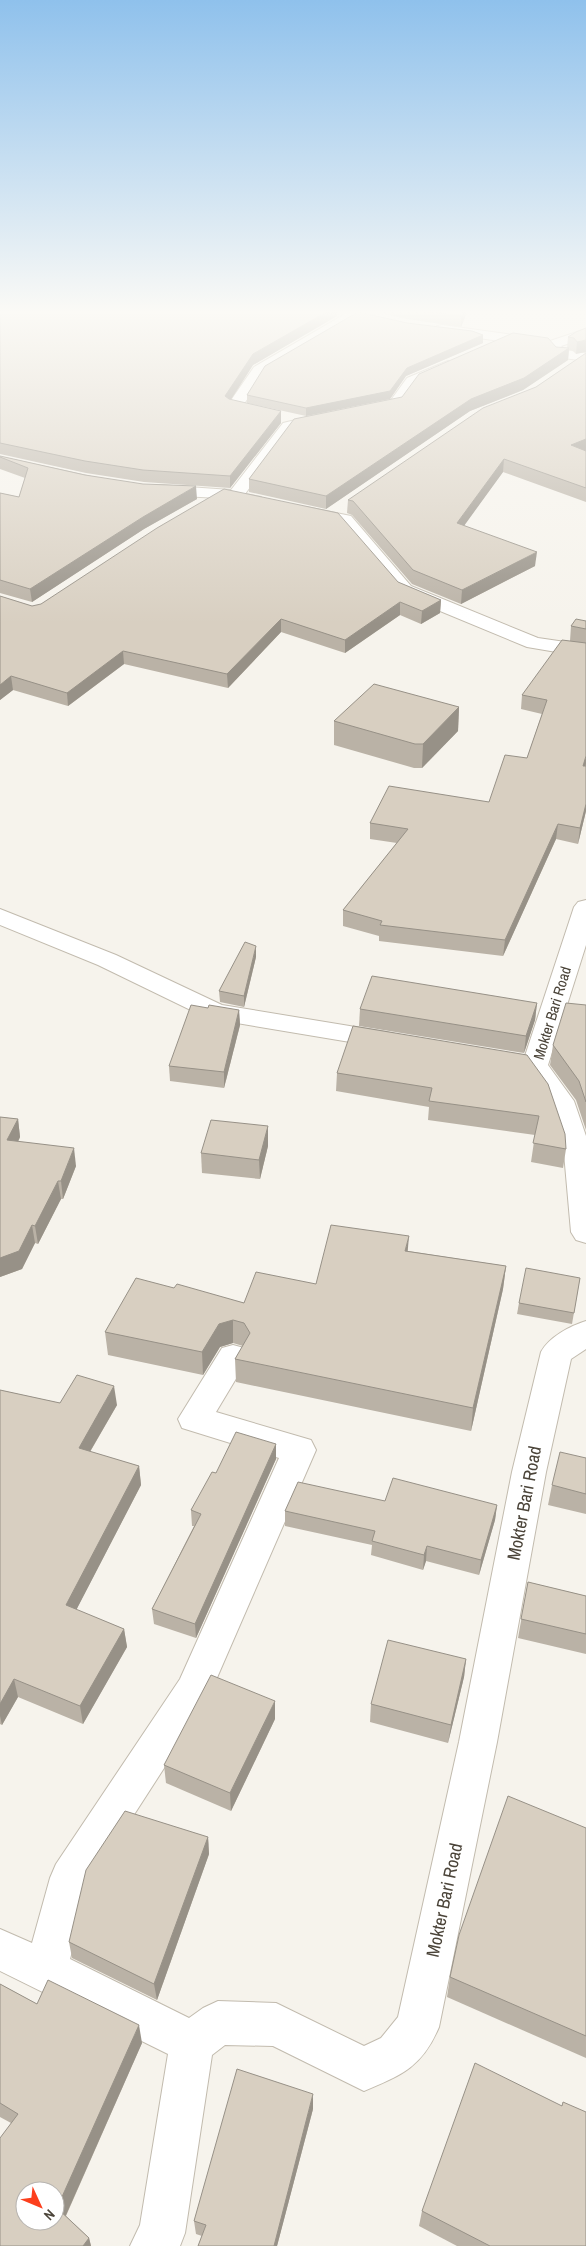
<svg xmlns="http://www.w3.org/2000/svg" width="586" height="2246" viewBox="0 0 586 2246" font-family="'Archivo Narrow',sans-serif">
<rect width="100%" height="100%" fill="#f6f3ec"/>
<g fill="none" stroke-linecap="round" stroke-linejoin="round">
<defs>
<g id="minor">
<polygon points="352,310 369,310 264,373 244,404 269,410 272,413 269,416 264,418 230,409 227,406 254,367"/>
<polygon points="442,325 541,339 547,342 586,329 586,338 561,346 565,350 586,353 586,361 556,357 546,346 541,347 437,332 435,329 437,326"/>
<polygon points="448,361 453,362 455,365 453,368 417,384 401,407 370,414 365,412 362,409 365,406 391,400 407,378"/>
<polygon points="325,413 330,415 333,418 330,421 293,429 245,494 261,497 263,501 261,505 255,506 221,498 159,495 153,494 151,490 153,486 159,485 231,490 283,423"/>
<polygon points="306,507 351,516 411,586 538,638 586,645 586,657 527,647 399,594 339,524 300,516 298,512 300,508"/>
<polygon points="586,900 586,945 548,1065 574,1101 586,1136 586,1243 576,1240 571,1232 564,1153 547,1102 522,1065 574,907 578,902"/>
<polygon points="0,909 116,955 222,1005 386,1032 395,1034 399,1040 395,1046 386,1048 207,1018 98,965 0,925"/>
<path d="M586,1321v28l-15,10 -25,113 -49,270 -58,285c-17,40 -37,48 -75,64l-91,-45 -48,-1 -13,10 -27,178 -5,13h-50l10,-21 28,-171 -168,-83v-42l32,14 18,-65 6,-14 124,-185 99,-221 -97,-30 -4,-9 44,-71 11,-3 11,3 5,9 -33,55 95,28 5,10 -110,253 -118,183 -18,73 119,59 14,-10 15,-7 58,2 88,43 17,-8 17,-21 61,-275 53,-270 29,-120c8,-15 29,-26 45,-31z"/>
</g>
</defs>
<use href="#minor" stroke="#c2bbae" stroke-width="2"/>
<use href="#minor" fill="#fff" fill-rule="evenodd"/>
</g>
<g fill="#bab2a6">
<polygon points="0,310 337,316 253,365 231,400 281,411 281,423 230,488 144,482 86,473 0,454"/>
<polygon points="370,310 468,310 461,327 407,319 371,311"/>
<polygon points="407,323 483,335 483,343 406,376 390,399 306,416 247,403 247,395"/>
<polygon points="586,328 576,354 572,350 569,350 568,360 523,390 470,411 326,509 249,492 249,479 402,397 556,347 567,348 568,337"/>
<polygon points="586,353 586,502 503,472 464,525 535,566 461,604 412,584 352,515 347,513 348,500 536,387"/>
<polygon points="0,456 197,499 144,529 32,602 0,593 0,493 19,497 25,478 0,469"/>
<polygon points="398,582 441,600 440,613 421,624 400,615 345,653 281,632 228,688 124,664 68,706 13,690 0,700 0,596 32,606"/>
<polygon points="586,621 586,811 578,844 556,839 503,956 379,941 379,936 343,926 343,910 397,843 370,839 370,823 489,802 527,758 542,714 521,709 522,695 570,641 571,626"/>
<polygon points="459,707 458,731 422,768 414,768 334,745 334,721"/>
<polygon points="256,957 244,1007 220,1002 219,991"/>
<polygon points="537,1003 535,1020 524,1053 359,1026 360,1009"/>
<polygon points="586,1005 586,1130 576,1100 550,1065 553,1045"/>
<polygon points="208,1008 239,1010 240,1025 224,1088 170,1081 169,1066"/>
<polygon points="527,1055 566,1149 563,1168 531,1162 535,1135 428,1120 429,1107 336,1091 337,1073"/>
<polygon points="0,1117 18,1119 20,1137 18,1142 76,1166 63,1199 61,1199 38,1244 35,1243 22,1269 0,1277"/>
<polygon points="268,1126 268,1146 260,1179 202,1173 201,1153"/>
<polygon points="408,1251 506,1266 503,1289 471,1431 236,1382 235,1359 243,1346 233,1343 220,1347 203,1375 108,1355 105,1332 174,1288 244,1303 316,1284"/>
<polygon points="580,1278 572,1324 517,1314 519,1303"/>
<polygon points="0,1390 60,1403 117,1405 90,1452 139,1466 141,1485 76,1610 124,1629 127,1647 83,1724 18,1697 2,1725 0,1724"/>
<polygon points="276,1444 276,1459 196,1638 154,1624 152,1609 194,1526 192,1526 191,1510 216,1473"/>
<polygon points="586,1458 586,1514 548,1505 552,1485"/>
<polygon points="385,1501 497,1505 495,1520 479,1575 426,1561 423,1570 371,1555 372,1545 285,1526 285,1511"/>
<polygon points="528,1582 586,1596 586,1654 518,1638"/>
<polygon points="466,1659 464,1677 448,1743 370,1722 371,1704"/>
<polygon points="275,1719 231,1811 166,1783 164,1765"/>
<polygon points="586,1828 586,2058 447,1997 450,1977"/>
<polygon points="208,1837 209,1854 157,2000 72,1958 69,1942"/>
<polygon points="0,1984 37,2004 142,2043 66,2216 89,2238 91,2246 0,2246 11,2123 0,2117"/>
<polygon points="562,2106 586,2246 457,2246 419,2226 422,2211"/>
<polygon points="313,2109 277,2246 198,2246 202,2236 196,2234 194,2221"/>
</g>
<g fill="#979187">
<polygon points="330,310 338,310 337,316 253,365 226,407 225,396 253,354"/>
<polygon points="464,310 468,310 461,327 461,316"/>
<polygon points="483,335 483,343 406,376 390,399 306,416 306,408 407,368"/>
<polygon points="586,340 586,352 576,354 577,342"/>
<polygon points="569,348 568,360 523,390 470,411 326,509 326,496 471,399"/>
<polygon points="281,411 281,423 230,488 230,476"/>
<polygon points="586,439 586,451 571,445"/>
<polygon points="504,459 503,472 456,537 457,523"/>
<polygon points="196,486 197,499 144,529 32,602 30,589 143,517"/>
<polygon points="537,552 535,566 461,604 462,590"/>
<polygon points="441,600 440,613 421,624 422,611"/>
<polygon points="400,602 400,615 345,653 345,640"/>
<polygon points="281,619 281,632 228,688 227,674"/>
<polygon points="123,651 124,664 68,706 67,693"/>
<polygon points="11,676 13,690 0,700 0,685"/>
<polygon points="459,707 458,731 422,768 423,744"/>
<polygon points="586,756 586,764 581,781 583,766"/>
<polygon points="586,804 586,811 578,844 580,828"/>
<polygon points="558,824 556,839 503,956 505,940"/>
<polygon points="256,946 256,957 244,1007 244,996"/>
<polygon points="537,1003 535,1020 524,1053 526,1036"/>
<polygon points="239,1010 240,1025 224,1088 224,1072"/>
<polygon points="18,1119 20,1137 10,1158 7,1140"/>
<polygon points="268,1126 268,1146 260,1179 259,1160"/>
<polygon points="74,1148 76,1166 63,1199 61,1181"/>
<polygon points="58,1181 61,1199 38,1244 35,1226"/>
<polygon points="32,1225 35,1243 22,1269 0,1277 0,1258"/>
<polygon points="409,1236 407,1259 405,1251"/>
<polygon points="506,1266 503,1289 471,1431 473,1408"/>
<polygon points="233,1320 233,1343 220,1347 203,1375 202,1352 219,1324"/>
<polygon points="114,1386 117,1405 81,1467 79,1448"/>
<polygon points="276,1444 276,1459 196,1638 195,1624"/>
<polygon points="139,1466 141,1485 69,1624 66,1605"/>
<polygon points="497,1505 495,1520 479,1575 481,1560"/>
<polygon points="427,1546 426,1561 423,1570 424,1555"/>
<polygon points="124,1629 127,1647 83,1724 80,1706"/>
<polygon points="466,1659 464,1677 448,1743 451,1725"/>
<polygon points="14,1679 18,1697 2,1725 0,1716 0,1704"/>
<polygon points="275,1701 275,1719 231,1811 230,1793"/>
<polygon points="208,1837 209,1854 157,2000 154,1984"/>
<polygon points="139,2025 142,2043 62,2224 57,2208"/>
<polygon points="313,2094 313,2109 277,2246 274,2246"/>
<polygon points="89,2238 91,2246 83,2246"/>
</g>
<g fill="#d8cfc1" stroke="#979187" fill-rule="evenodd">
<polygon points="0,310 330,310 253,354 225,396 229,399 281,411 230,476 143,470 85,461 0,443"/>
<polygon points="417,310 464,310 461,316"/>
<polygon points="358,312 407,323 472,331 483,335 407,368 390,391 306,408 247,395 265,366"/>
<polygon points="586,328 586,340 577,342 574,338 568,337 576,332"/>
<polygon points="513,333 548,338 556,347 569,348 524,378 471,399 326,496 249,479 294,419 402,397 419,374"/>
<polygon points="586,353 586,439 571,445 586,451 586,488 504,459 457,523 537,552 462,590 413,570 353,501 348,500 483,408 536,387"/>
<polygon points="0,456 85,475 143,484 196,486 143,517 30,589 0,580 0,493 19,497 28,468 0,457"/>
<polygon points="224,489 338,513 398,582 441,600 422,611 400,602 345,640 281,619 227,674 123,651 67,693 11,676 0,685 0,596 32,606 41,604 157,528"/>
<polygon points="576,619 586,621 586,629 571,626"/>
<polygon points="562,640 586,643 586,756 583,766 586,766 586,804 580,828 558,824 505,940 380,925 382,921 343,910 408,829 370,823 389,786 489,802 505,755 527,758 547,700 522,695"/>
<polygon points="374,684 459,707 423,744 415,744 334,721"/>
<polygon points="245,942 256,946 244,996 219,991"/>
<polygon points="372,976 537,1003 526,1036 360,1009"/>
<polygon points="566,1003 586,1005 586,1102 579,1081 553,1045"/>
<polygon points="191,1005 208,1008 209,1005 239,1010 224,1072 169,1066"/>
<polygon points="353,1026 527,1055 548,1084 565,1134 566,1149 533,1143 539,1116 429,1101 432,1088 337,1073"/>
<polygon points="0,1117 18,1119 7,1140 74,1148 61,1181 58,1181 35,1226 32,1225 19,1251 0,1258"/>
<polygon points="211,1120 268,1126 259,1160 201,1153"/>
<polygon points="331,1225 409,1236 405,1251 506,1266 473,1408 235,1359 250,1333 244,1323 233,1320 219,1324 202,1352 105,1332 136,1278 174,1288 177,1284 244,1303 256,1272 316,1284"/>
<polygon points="526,1268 580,1278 574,1313 519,1303"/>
<polygon points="77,1375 114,1386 79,1448 139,1466 66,1605 124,1629 80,1706 14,1679 0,1704 0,1390 60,1403"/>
<polygon points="236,1432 276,1444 195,1624 152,1609 201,1514 191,1510 212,1472 216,1473"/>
<polygon points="560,1452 586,1458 586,1494 552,1485"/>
<polygon points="393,1478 497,1505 481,1560 427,1546 424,1555 372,1541 375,1531 285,1511 298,1482 385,1501"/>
<polygon points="528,1582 586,1596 586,1634 521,1619"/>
<polygon points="388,1640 466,1659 451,1725 371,1704"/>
<polygon points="211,1675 275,1701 230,1793 164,1765"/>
<polygon points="508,1796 586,1828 586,2036 450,1977 459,1935"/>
<polygon points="125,1811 208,1837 154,1984 69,1942 86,1870"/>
<path d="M48,1980l91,45 -82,183 32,30 -6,8h-83v-108l18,-24 -18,-11v-119l37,20zM25,2191h30v30h-30z"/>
<polygon points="475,2063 562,2106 563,2102 586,2112 586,2246 490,2246 422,2211"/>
<polygon points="237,2069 313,2094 274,2246 198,2246 206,2225 194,2221"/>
</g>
<linearGradient id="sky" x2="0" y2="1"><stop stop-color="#8fc1ec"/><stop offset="0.5" stop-color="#fbfaf6"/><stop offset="1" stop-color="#fbfaf6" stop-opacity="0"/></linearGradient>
<rect width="586" height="624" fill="url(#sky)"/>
<g text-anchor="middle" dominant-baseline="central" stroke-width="4" stroke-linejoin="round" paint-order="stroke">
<g font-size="15" fill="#4b4439" stroke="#fff">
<text transform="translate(552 1013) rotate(-73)">Mokter Bari Road</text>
</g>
<g font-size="18" fill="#4b4439" stroke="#fff">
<text transform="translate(524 1503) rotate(-79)">Mokter Bari Road</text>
<text transform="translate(444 1900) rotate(-78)">Mokter Bari Road</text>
</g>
</g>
<g transform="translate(40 2206) rotate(134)"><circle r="24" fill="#ffffff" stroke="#b7b4b0"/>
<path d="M0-4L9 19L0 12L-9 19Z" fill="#fc3f1d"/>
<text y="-8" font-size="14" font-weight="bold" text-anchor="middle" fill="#4b4439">N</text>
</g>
</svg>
